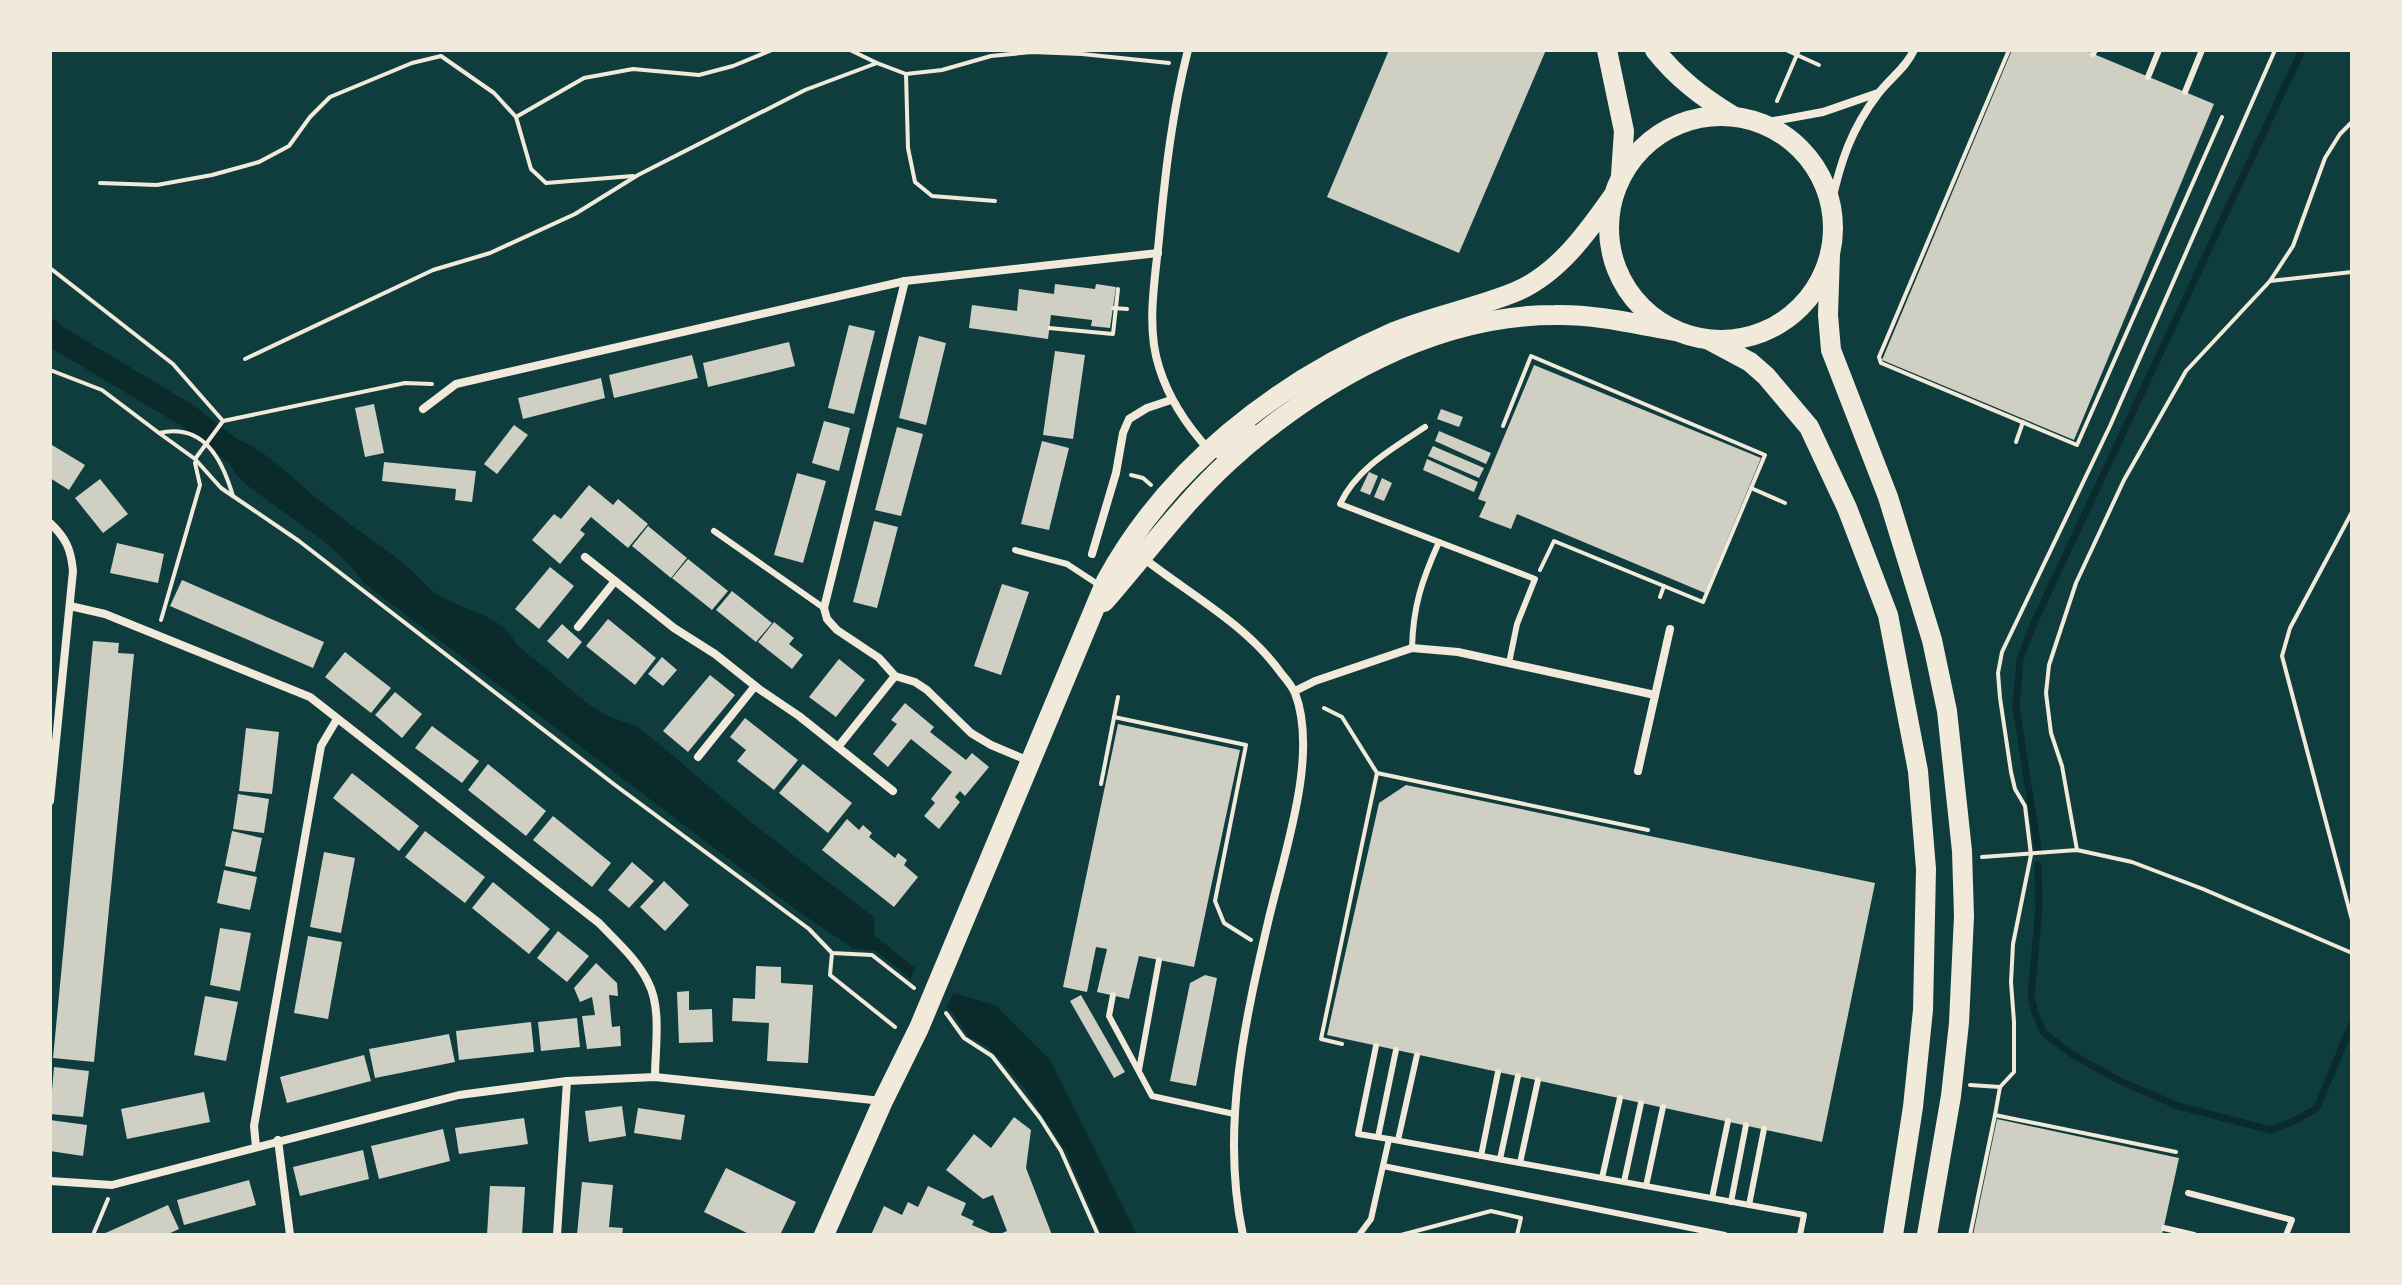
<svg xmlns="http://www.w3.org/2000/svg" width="2402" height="1285" viewBox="0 0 2402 1285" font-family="'PT Sans',sans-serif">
<rect width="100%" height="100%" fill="#0f3d3e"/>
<path fill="#0a2a2b" d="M229,436c40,14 63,43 95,68 25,21 54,39 79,59 10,8 18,18 27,26 26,22 72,23 86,55l71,59 20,13 29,10 22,17 94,80 123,95 -1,17 41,33 38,25 42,12 55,55 87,175h-35l-35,-82 -44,-67 -22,-25 -14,-15 -18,-9 -17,-25 -76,-61 -22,-2 -59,-40 -431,-326c-32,-45 -82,-68 -123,-103 -9,-8 -12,-22 -21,-31z"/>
<polygon fill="#0f3d3e" points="917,964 955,989 945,1012 909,982"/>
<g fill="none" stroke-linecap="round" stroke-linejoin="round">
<g stroke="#0a2a2b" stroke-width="7">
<polyline points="2038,850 2016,707 2020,660 2033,625 2302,50"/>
<polyline points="2038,865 2039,908 2031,997 2035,1013 2044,1033 2073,1055 2120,1081 2178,1106 2271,1130 2294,1121 2317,1108 2352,1023"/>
</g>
<polyline stroke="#0a2a2b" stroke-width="24" points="50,331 58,338 188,416 248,463"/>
</g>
<g fill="#cfcfc3">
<polygon points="1389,50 1546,50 1459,253 1327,197"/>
<polygon points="2012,50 2084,50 2214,104 2074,440 1882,360"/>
<polygon points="1055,284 1095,289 1096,284 1116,287 1110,328 1091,326 1092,320 1051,315 1048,339 969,328 972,305 1017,311 1019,289 1054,294"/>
<polygon points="849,325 875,331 854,414 828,408"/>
<polygon points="919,336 946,343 926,425 899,418"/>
<polygon points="789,342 795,366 708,387 703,363"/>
<polygon points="1055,351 1085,355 1073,439 1043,435"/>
<polygon points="692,355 698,378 614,398 609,375"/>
<polygon points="1534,365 1761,458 1705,593 1517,514 1511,529 1479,517 1486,502 1478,499"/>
<polygon points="601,378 605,398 523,419 518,398"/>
<polygon points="374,404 384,453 365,457 355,408"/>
<polygon points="1441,409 1463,417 1459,427 1437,419"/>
<polygon points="824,421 850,428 839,471 812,463"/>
<polygon points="514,425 528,435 497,474 484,464"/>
<polygon points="897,427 923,434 901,516 875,510"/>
<polygon points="1439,431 1491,453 1486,464 1435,441"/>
<polygon points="1042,441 1069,448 1049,530 1021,524"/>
<polygon points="52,445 85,465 69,490 50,478"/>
<polygon points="1433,446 1484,468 1479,478 1428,456"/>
<polygon points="1427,459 1478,482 1474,492 1423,470"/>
<polygon points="384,462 476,471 472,502 455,500 456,489 382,481"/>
<polygon points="1369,472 1378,476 1370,495 1360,491"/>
<polygon points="797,473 826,481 803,563 774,555"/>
<polygon points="1382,478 1392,483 1384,501 1374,497"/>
<polygon points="100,479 128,514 103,533 75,498"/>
<polygon points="589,485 613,505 618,499 648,524 628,548 591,517 580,530 585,534 560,564 532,540 554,514 561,519"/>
<polygon points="874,521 898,527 877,608 853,602"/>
<polygon points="648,526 687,558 671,578 632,546"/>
<polygon points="117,543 164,554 158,583 110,573"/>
<polygon points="688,559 728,591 712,610 672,578"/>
<polygon points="550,567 574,586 539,629 515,609"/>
<polygon points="182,580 324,642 313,668 170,606"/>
<polygon points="1002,584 1029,592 1001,675 974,666"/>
<polygon points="732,591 772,623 756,642 716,610"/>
<polygon points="608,619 656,658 635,685 586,646"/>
<polygon points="774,622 794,638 789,644 803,655 792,669 758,642"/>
<polygon points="562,624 582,642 568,659 547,641"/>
<polygon points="93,641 119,643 118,653 134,654 94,1062 53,1058"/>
<polygon points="345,652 391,688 371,713 325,677"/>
<polygon points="662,657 677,670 663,686 648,674"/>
<polygon points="839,659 865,680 836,717 809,697"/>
<polygon points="710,675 735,695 688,752 663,731"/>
<polygon points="395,692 422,714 402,738 375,715"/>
<polygon points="905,703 934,727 930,732 966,760 972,753 989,767 965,796 960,791 955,797 960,802 939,829 924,816 935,803 931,799 952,772 911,739 888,767 873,754 897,724 891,720"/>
<polygon points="745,718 798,760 774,790 737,761 746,750 730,737"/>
<polygon points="1118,724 1240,750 1194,967 1139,956 1129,999 1097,992 1107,949 1096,947 1087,992 1063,987"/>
<polygon points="432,726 479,761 462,783 415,748"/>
<polygon points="246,728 279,732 272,794 239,791"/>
<polygon points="488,764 546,811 526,836 468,790"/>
<polygon points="803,764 852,803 828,833 779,793"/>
<polygon points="352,773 419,826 399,851 333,798"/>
<polygon points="1406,785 1875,883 1822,1142 1327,1035 1379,803"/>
<polygon points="238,794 269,799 264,833 233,829"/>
<polygon points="553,816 611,863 592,887 533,840"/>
<polygon points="847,819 859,830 863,825 872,833 869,837 895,858 898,853 907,860 904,865 918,877 894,907 822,850"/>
<polygon points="232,831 262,838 255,872 225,866"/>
<polygon points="425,831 485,877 465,903 405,857"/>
<polygon points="324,852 355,858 341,933 310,927"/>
<polygon points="632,862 654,881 629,908 608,890"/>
<polygon points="224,870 257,877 250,910 217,903"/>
<polygon points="664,881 689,905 665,931 640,907"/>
<polygon points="493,882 550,929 529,954 472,908"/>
<polygon points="220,928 251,933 240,991 210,985"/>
<polygon points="558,931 589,956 567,982 537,958"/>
<polygon points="308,936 342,942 328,1019 294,1013"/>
<polygon points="596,963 617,983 618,996 609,995 612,1027 620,1026 621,1046 587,1049 582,1016 595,1015 592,997 580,1002 574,988"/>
<polygon points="756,966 781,967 781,983 813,985 808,1063 767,1061 769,1023 732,1021 733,998 755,999"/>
<polygon points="1205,975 1217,978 1196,1086 1170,1081 1190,983"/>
<polygon points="689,991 689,1010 712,1009 713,1042 679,1043 677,992"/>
<polygon points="1081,995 1125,1072 1114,1078 1070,1001"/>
<polygon points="205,996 238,1002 226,1061 194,1055"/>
<polygon points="577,1018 580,1047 541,1051 538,1022"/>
<polygon points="531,1022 534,1052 459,1060 456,1031"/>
<polygon points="449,1034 455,1062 375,1078 369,1049"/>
<polygon points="364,1055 371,1081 287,1103 280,1077"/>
<polygon points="54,1067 89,1071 83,1117 50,1114"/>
<polygon points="204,1092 210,1122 127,1139 121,1109"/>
<polygon points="622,1106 626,1136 589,1142 585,1111"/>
<polygon points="638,1108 685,1115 681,1140 634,1133"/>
<polygon points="1014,1117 1031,1130 1026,1168 1052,1235 998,1235 1007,1231 993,1195 983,1199 946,1170 974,1134 991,1148"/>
<polygon points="524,1118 528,1144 459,1154 455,1128"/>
<polygon points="1997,1119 2179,1158 2162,1235 1973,1235"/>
<polygon points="50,1120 87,1125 83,1156 50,1151"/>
<polygon points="443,1129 450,1161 379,1179 371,1146"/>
<polygon points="363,1150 369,1179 300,1196 293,1167"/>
<polygon points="726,1168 796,1202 780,1235 751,1235 704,1212"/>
<polygon points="249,1180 256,1205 184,1225 177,1200"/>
<polygon points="582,1182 613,1185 609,1227 623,1228 622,1235 577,1235"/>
<polygon points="490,1186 525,1187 522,1235 487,1235"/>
<polygon points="928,1186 966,1203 961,1215 974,1221 972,1225 995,1235 871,1235 884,1206 902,1215 908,1202 918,1207"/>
<polygon points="168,1205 179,1229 166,1235 101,1235"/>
</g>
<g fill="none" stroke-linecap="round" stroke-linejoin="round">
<g stroke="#f1e9da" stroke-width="4">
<polyline points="850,50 877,63"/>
<polyline points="1786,50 1819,65"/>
<polyline points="2009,50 1879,357 1881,363 2077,445 2222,117"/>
<polyline points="906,74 908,148 915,182 932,196 995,201"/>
<polyline points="1777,101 1799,50"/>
<polyline points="516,117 584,78 633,69 699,75 733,66 772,50"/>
<polyline points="100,183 157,185 212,175 259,162 289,146 310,117 330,97 412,63 441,56 494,93 516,117 531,169 546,183 633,176"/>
<polyline points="50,268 173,364 223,421"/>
<polyline points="2270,281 2352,272"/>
<polyline points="1113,308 1127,309"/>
<polyline points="1049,328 1113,334 1118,289"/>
<polyline points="245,359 433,270 490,253 575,214 638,175 805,90 877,63 906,74 942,70 991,56 1032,52 1082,54 1169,63"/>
<path d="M50,370l52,20 57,43c45,-10 63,26 74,63"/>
<polyline points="223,421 405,383 432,384"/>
<polyline points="1503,426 1531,356 1765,455 1703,602 1554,541 1540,570"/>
<polyline points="159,433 195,459 221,488 299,541 615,785 809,929 832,953 872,955 914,988"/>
<polyline points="2016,442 2023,422"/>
<polyline points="195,459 223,421"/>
<polyline points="1131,475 1143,478 1151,485"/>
<polyline points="1751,488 1785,503"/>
<polyline points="2352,512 2290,628 2282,656 2352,920"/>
<polyline points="1660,597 1664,586"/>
<polyline points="161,620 200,485 195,463"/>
<polyline points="1324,708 1342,717 1377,773"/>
<polyline points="1114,717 1246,745 1215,901 1224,923 1251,940"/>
<polyline points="1101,784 1118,697"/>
<polyline points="2077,850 2062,766 2051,733 2046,693 2049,665 2076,583 2124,480 2186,371 2270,281 2293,246 2325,158 2340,134 2352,122"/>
<polyline points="1982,857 2077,850 2132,862 2203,889 2352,953"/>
<polyline points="832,953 830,975 895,1027"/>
<polyline points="946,1013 964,1038 992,1056 1040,1118 1061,1151 1098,1235"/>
<polyline points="1342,1044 1321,1039 1377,773 1648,830"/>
<polyline points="1970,1085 2000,1087 2014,1072 2014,1022 2011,982 2013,944 2031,855 2025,806 2015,789 2011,772 2000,698 1998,673 2002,652 2110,426 2275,50"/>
<polyline points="1995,1115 2000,1087"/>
<polyline points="93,1235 108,1199"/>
<polyline points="1401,1235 1491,1211 1521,1218 1517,1235"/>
<polyline points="1970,1235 1995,1115 2176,1152"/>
</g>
<g stroke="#f1e9da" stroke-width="6">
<polyline points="2093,54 2095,50"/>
<polyline points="2148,77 2159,50"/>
<polyline points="2185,92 2202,50"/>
<path d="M1425,427c-33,22 -68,41 -85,77l195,75 -18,45 -8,39"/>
<polyline points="714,531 824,608"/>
<polyline points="1015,550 1067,564 1099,585"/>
<path d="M1412,648c1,-42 10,-68 27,-106"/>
<polyline points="1113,995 1109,1016 1152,1096 1234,1114"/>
<polyline points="1376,1046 1358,1134 1389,1139"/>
<polyline points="1139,1070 1159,960"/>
<polyline points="1378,1137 1396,1050"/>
<polyline points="1398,1140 1417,1055"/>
<polyline points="1481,1156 1498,1072"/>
<polyline points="1500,1159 1518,1076"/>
<polyline points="1520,1163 1538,1080"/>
<polyline points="1383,1166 1725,1235"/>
<polyline points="1602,1178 1620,1098"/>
<polyline points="1624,1182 1641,1103"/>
<polyline points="1646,1186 1663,1107"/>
<polyline points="2188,1193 2292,1220 2286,1235"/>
<polyline points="1712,1198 1728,1121"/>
<polyline points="1731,1202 1746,1125"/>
<polyline points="1749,1205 1764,1129"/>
<polyline points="2164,1228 2194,1235"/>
<polyline points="1359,1235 1371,1219 1389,1139 1804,1215 1800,1235"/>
</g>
<g stroke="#f1e9da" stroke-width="8">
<path d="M1188,50c-16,62 -23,125 -29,189 -4,41 -13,88 0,128 10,33 28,59 51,84"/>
<polyline points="1763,123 1823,112 1878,93"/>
<path d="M1831,205c9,-42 20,-76 47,-111 11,-15 28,-26 36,-44"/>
<polyline points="905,281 824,608 827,619 837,630 879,658 895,676 915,682 927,690 971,733 991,745 1029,761"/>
<polyline points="423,409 456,384 905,281 1158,253"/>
<polyline points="1219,455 1252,427"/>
<path d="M50,523c16,15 21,26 23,48l-23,230"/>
<polyline points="1092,554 1116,473 1123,433 1129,419 1147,408 1171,400"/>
<polyline points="585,557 674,628 715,654 759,689 799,716 893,791"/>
<path d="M1142,557c47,37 104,67 139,116 5,6 11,13 14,20 24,62 -11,161 -26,225 -24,103 -49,211 -26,317"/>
<path d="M70,606l35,8 205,83 289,226c17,18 38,36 49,59 14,26 7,66 7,95"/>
<polyline points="578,627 615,581"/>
<polyline points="1295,691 1315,681 1412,648 1458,652 1655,695"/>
<polyline points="838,747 895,676"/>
<polyline points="698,757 755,686"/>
<polyline points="1638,771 1670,629"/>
<polyline points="278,1140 290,1235"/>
<polyline points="256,1147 254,1126 321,746 337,719"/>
<polyline points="50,1181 112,1185 459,1095 567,1081 655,1077 882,1101"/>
<polyline points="557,1235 567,1081"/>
</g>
<g stroke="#f1e9da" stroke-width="20">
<path d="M1104,602c41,-47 79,-99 125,-141 88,-79 204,-146 326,-146 40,-1 81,9 120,16"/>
<path d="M824,1235l59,-134 36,-73 187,-447c62,-114 170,-198 288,-249 39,-16 82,-24 121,-40 43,-18 72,-59 98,-96"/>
</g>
<g stroke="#f1e9da" stroke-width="20">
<polyline points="1607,50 1624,131 1621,175"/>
<path d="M1655,50c22,28 47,47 78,66"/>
<circle cx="1721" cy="228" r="112"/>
<polyline points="1830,254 1828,315 1831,350 1888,497 1932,640 1947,711 1962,851 1964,916 1959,1023 1951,1096 1927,1235"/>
<polyline points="1709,340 1750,362 1766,376 1809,427 1847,508 1888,615 1918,771 1926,869 1923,1010 1913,1107 1893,1235"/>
</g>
</g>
<rect width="2402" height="1285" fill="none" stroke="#f1e9da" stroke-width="104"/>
</svg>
